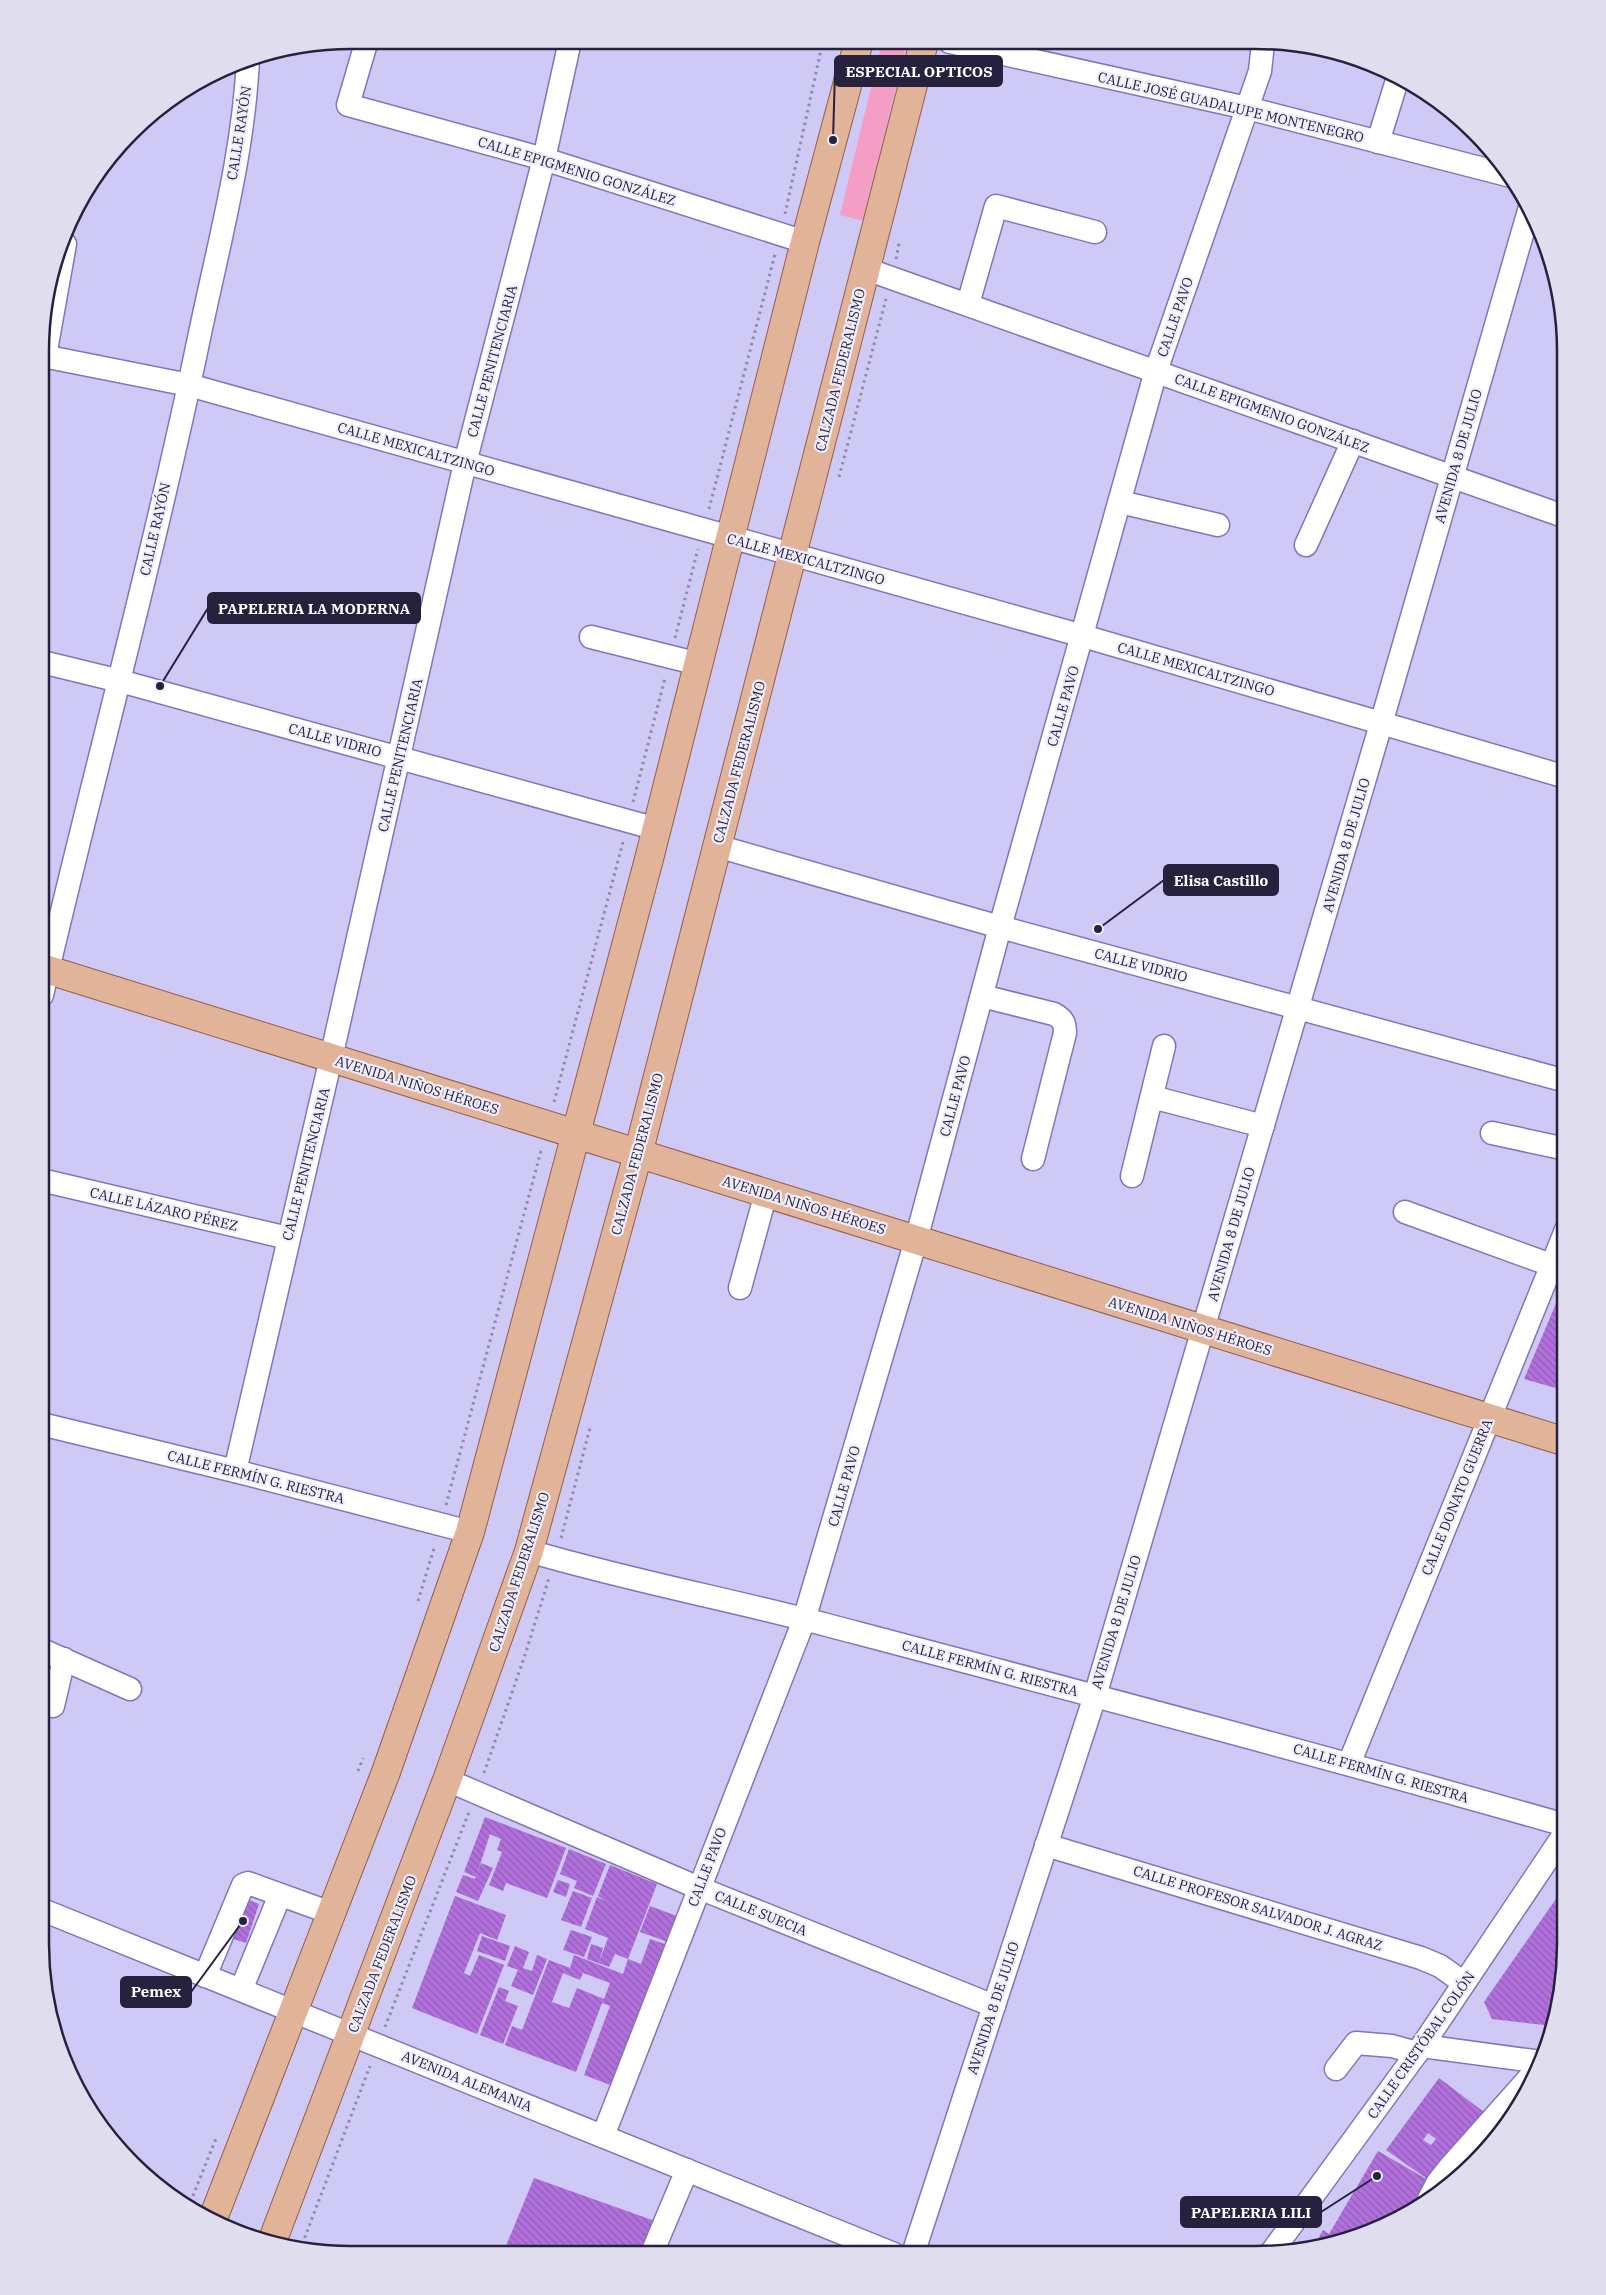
<svg xmlns="http://www.w3.org/2000/svg" width="1606" height="2295" viewBox="0 0 1606 2295" font-family="'IBM Plex Serif',serif">
<defs>
<pattern id="building-back-hatch" width="6" height="6" patternUnits="userSpaceOnUse" patternTransform="scale(1.25)"><rect width="6" height="6" fill="#b270dd"/><path d="M-1 5l2 2M0 0l6 6M5-1l2 2" fill="none" stroke="#915cb4"/></pattern>
</defs>
<rect width="100%" height="100%" fill="#cec9f5"/>
<polygon fill="#f49ec6" points="882,42 907,42 864,221 840,215"/>
<g fill="url(#building-back-hatch)" fill-rule="evenodd">
<polygon points="1566,1280 1566,1391 1524,1379"/>
<polygon points="485,1817 566,1848 547,1898 506,1883 503,1891 489,1885 502,1852 497,1850 501,1839 490,1834 476,1877 464,1872"/>
<polygon points="569,1849 606,1864 593,1896 574,1888 577,1881 560,1874"/>
<polygon points="481,1863 493,1868 478,1901 456,1892 463,1875 475,1879"/>
<polygon points="610,1865 657,1884 628,1959 610,1952 615,1954 609,1967 587,1959 591,1944 603,1948 599,1962 608,1938 585,1929 597,1897 606,1901 598,1896"/>
<polygon points="558,1880 570,1884 566,1897 553,1892"/>
<polygon points="1565,1886 1565,1965 1553,2026 1492,2019 1484,2002"/>
<polygon points="573,1891 592,1898 581,1927 561,1920"/>
<polygon points="455,1896 506,1915 497,1940 480,1933 464,1973 470,1976 479,1955 504,1965 477,2034 412,2008"/>
<polygon points="241,1897 259,1904 246,1943 227,1937"/>
<polygon points="650,1906 677,1916 668,1942 640,1932"/>
<polygon points="571,1930 592,1937 584,1957 563,1950"/>
<polygon points="482,1936 510,1946 505,1961 477,1951"/>
<path d="M650,1939l18,6 -55,141 -29,-11 26,-69 -8,-3 -26,69 -71,-27 7,-19 10,4 27,-70 21,8 4,-13 49,19 5,-15 13,5zM563,1973l17,7 3,-7 27,10 -6,16 -27,-11 -8,20 -17,-6z"/>
<polygon points="515,1946 529,1952 523,1968 532,1971 537,1955 547,1959 533,1995 511,1986 518,1970 507,1966"/>
<polygon points="499,1987 509,1991 505,2001 518,2006 503,2044 480,2035"/>
<path d="M1439,2078l45,34 -54,69 -44,-31zM1428,2133l8,6 -5,6 -8,-5z"/>
<polygon points="1378,2151 1428,2180 1414,2209 1393,2223 1336,2244 1313,2248 1323,2230 1329,2234"/>
<polygon points="534,2178 655,2221 642,2253 503,2253"/>
</g>
<g fill="none" stroke-linecap="round" stroke-linejoin="round">
<defs>
<g id="minor">
<polyline points="367,40 348,105 544,159 805,242"/>
<polyline points="950,42 1247,108 1511,176"/>
<polyline points="1378,142 1398,77"/>
<polyline points="866,269 1566,517"/>
<polyline points="968,304 996,206 1095,232"/>
<polyline points="43,356 189,385 1083,636 1566,777"/>
<polyline points="45,356 65,244"/>
<polyline points="1120,502 1218,525"/>
<polyline points="1306,545 1353,441"/>
<polyline points="591,637 699,664"/>
<polyline points="42,662 120,681 657,829"/>
<polyline points="717,846 1000,927 1566,1081"/>
<path d="M42,995c51,-219 111,-436 157,-657 19,-92 45,-185 49,-280"/>
<path d="M982,996l72,18c9,5 11,9 11,19l-32,126"/>
<polyline points="1152,1097 1263,1126"/>
<polyline points="1492,1133 1566,1149"/>
<polyline points="1132,1176 1164,1046"/>
<polyline points="41,1180 288,1238"/>
<polyline points="1405,1212 1551,1265"/>
<polyline points="740,1288 766,1193"/>
<polyline points="41,1424 235,1471 470,1532"/>
<polyline points="235,1471 331,1058 465,463 544,159 570,41"/>
<path d="M529,1551c98,29 199,48 298,74 246,65 493,130 738,200"/>
<polyline points="40,1649 130,1689"/>
<polyline points="53,1706 64,1659"/>
<polyline points="1349,1764 1566,1230"/>
<polyline points="447,1780 699,1888 994,2006"/>
<polyline points="1046,1845 1421,1958 1440,1966 1464,1983"/>
<polyline points="40,1909 894,2254"/>
<polyline points="205,1976 243,1885 248,1883 331,1913"/>
<polyline points="241,1990 280,1895"/>
<polyline points="1422,2046 1541,2062"/>
<polyline points="1336,2069 1356,2043 1392,2046 1417,2053"/>
<polyline points="603,2136 804,1620 916,1240 1000,927 1156,371 1260,71 1263,43"/>
<polyline points="1429,2199 1438,2182 1449,2168 1538,2068"/>
<polyline points="652,2253 687,2170"/>
<polyline points="1271,2253 1422,2046 1565,1833"/>
<polyline points="913,2254 1095,1696 1381,724 1530,207"/>
</g>
<g id="major">
<polyline points="42,968 1566,1442"/>
<polyline points="212,2221 386,1772 470,1532 649,859 805,242 859,41"/>
<polyline points="272,2242 447,1780 529,1551 638,1154 924,42"/>
</g>
</defs>
<use href="#minor" stroke="#8176ba" stroke-width="25"/>
<use href="#major" stroke="#935f4b" stroke-width="30"/>
<g stroke="#8e89af" stroke-width="3" stroke-dasharray="2.5 4" stroke-linecap="butt">
<polyline points="785,214 823,41"/>
<polyline points="896,259 899,243"/>
<polyline points="839,477 886,299"/>
<polyline points="709,509 775,254"/>
<polyline points="675,638 698,549"/>
<polyline points="633,802 665,678"/>
<polyline points="554,1102 623,842"/>
<polyline points="446,1505 542,1147"/>
<polyline points="561,1538 590,1428"/>
<polyline points="418,1601 435,1545"/>
<polyline points="358,1771 363,1758"/>
<polyline points="484,1773 525,1655 549,1578"/>
<polyline points="385,2027 469,1812"/>
<polyline points="188,2208 217,2136"/>
<polyline points="300,2250 370,2066"/>
</g>
<use href="#minor" stroke="#fff" stroke-width="22"/>
<use href="#major" stroke="#e1b398" stroke-width="28"/>
</g>
<g text-anchor="middle" dominant-baseline="central" stroke-width="4.5" stroke-linejoin="round" paint-order="stroke">
<g font-size="14" fill="#26213d" stroke="#f0eefd">
<text transform="translate(1231 107) rotate(13)">CALLE JOSÉ GUADALUPE MONTENEGRO</text>
<text transform="translate(239 133) rotate(-81)">CALLE RAYÓN</text>
<text transform="translate(577 171) rotate(17)">CALLE EPIGMENIO GONZÁLEZ</text>
<text transform="translate(1175 317) rotate(-71)">CALLE PAVO</text>
<text transform="translate(492 361) rotate(-75)">CALLE PENITENCIARIA</text>
<text transform="translate(840 370) rotate(-76)">CALZADA FEDERALISMO</text>
<text transform="translate(1272 413) rotate(20)">CALLE EPIGMENIO GONZÁLEZ</text>
<text transform="translate(416 449) rotate(16)">CALLE MEXICALTZINGO</text>
<text transform="translate(1458 456) rotate(-74)">AVENIDA 8 DE JULIO</text>
<text transform="translate(155 529) rotate(-77)">CALLE RAYÓN</text>
<text transform="translate(806 559) rotate(15)">CALLE MEXICALTZINGO</text>
<text transform="translate(1196 669) rotate(16)">CALLE MEXICALTZINGO</text>
<text transform="translate(1063 706) rotate(-74)">CALLE PAVO</text>
<text transform="translate(335 740) rotate(15)">CALLE VIDRIO</text>
<text transform="translate(400 755) rotate(-77)">CALLE PENITENCIARIA</text>
<text transform="translate(739 762) rotate(-75)">CALZADA FEDERALISMO</text>
<text transform="translate(1346 845) rotate(-74)">AVENIDA 8 DE JULIO</text>
<text transform="translate(1141 965) rotate(15)">CALLE VIDRIO</text>
<text transform="translate(417 1085) rotate(17)">AVENIDA NIÑOS HÉROES</text>
<text transform="translate(955 1096) rotate(-75)">CALLE PAVO</text>
<text transform="translate(637 1154) rotate(-75)">CALZADA FEDERALISMO</text>
<text transform="translate(306 1164) rotate(-76)">CALLE PENITENCIARIA</text>
<text transform="translate(804 1205) rotate(17)">AVENIDA NIÑOS HÉROES</text>
<text transform="translate(164 1209) rotate(13)">CALLE LÁZARO PÉREZ</text>
<text transform="translate(1231 1234) rotate(-74)">AVENIDA 8 DE JULIO</text>
<text transform="translate(1190 1326) rotate(17)">AVENIDA NIÑOS HÉROES</text>
<text transform="translate(256 1477) rotate(14)">CALLE FERMÍN G. RIESTRA</text>
<text transform="translate(844 1486) rotate(-74)">CALLE PAVO</text>
<text transform="translate(1457 1497) rotate(-68)">CALLE DONATO GUERRA</text>
<text transform="translate(519 1572) rotate(-72)">CALZADA FEDERALISMO</text>
<text transform="translate(1116 1622) rotate(-73)">AVENIDA 8 DE JULIO</text>
<text transform="translate(990 1668) rotate(15)">CALLE FERMÍN G. RIESTRA</text>
<text transform="translate(1381 1773) rotate(16)">CALLE FERMÍN G. RIESTRA</text>
<text transform="translate(707 1867) rotate(-69)">CALLE PAVO</text>
<text transform="translate(1258 1908) rotate(17)">CALLE PROFESOR SALVADOR J. AGRAZ</text>
<text transform="translate(761 1913) rotate(22)">CALLE SUECIA</text>
<text transform="translate(382 1954) rotate(-69)">CALZADA FEDERALISMO</text>
<text transform="translate(993 2008) rotate(-72)">AVENIDA 8 DE JULIO</text>
<text transform="translate(1421 2045) rotate(-55)">CALLE CRISTÓBAL COLÓN</text>
<text transform="translate(467 2081) rotate(22)">AVENIDA ALEMANIA</text>
</g>
</g>
<path d="M0 0H1606V2295H0ZM351 49H1255A302 302 0 0 1 1557 351V1944A302 302 0 0 1 1255 2246H351A302 302 0 0 1 49 1944V351A302 302 0 0 1 351 49Z" fill="#e0deee" fill-rule="evenodd"/>
<path fill="none" stroke="#26213d" stroke-width="2.5" d="M351 49H1255A302 302 0 0 1 1557 351V1944A302 302 0 0 1 1255 2246H351A302 302 0 0 1 49 1944V351A302 302 0 0 1 351 49Z"/>
<path fill="none" stroke="#26213d" stroke-width="2" d="M833 140L835 71M160 686L208 608M1098 929L1164 880M243 1921L191 1992M1377 2176L1321 2212"/>
<g fill="#26213d" stroke="#f0eefd" stroke-width="2">
<circle cx="833" cy="140" r="5"/>
<circle cx="160" cy="686" r="5"/>
<circle cx="1098" cy="929" r="5"/>
<circle cx="243" cy="1921" r="5"/>
<circle cx="1377" cy="2176" r="5"/>
</g>
<g fill="#26213d" stroke="#26213d" stroke-width="2">
<rect x="835" y="56" width="167" height="30" rx="5"/>
<rect x="208" y="593" width="212" height="30" rx="5"/>
<rect x="1164" y="865" width="114" height="30" rx="5"/>
<rect x="121" y="1977" width="70" height="30" rx="5"/>
<rect x="1181" y="2197" width="140" height="30" rx="5"/>
</g>
<g font-size="15" text-anchor="middle" font-weight="bold" fill="#fff">
<text x="919" y="77">ESPECIAL OPTICOS</text>
<text x="314" y="614">PAPELERIA LA MODERNA</text>
<text x="1221" y="886">Elisa Castillo</text>
<text x="156" y="1997">Pemex</text>
<text x="1251" y="2218">PAPELERIA LILI</text>
</g>
</svg>
